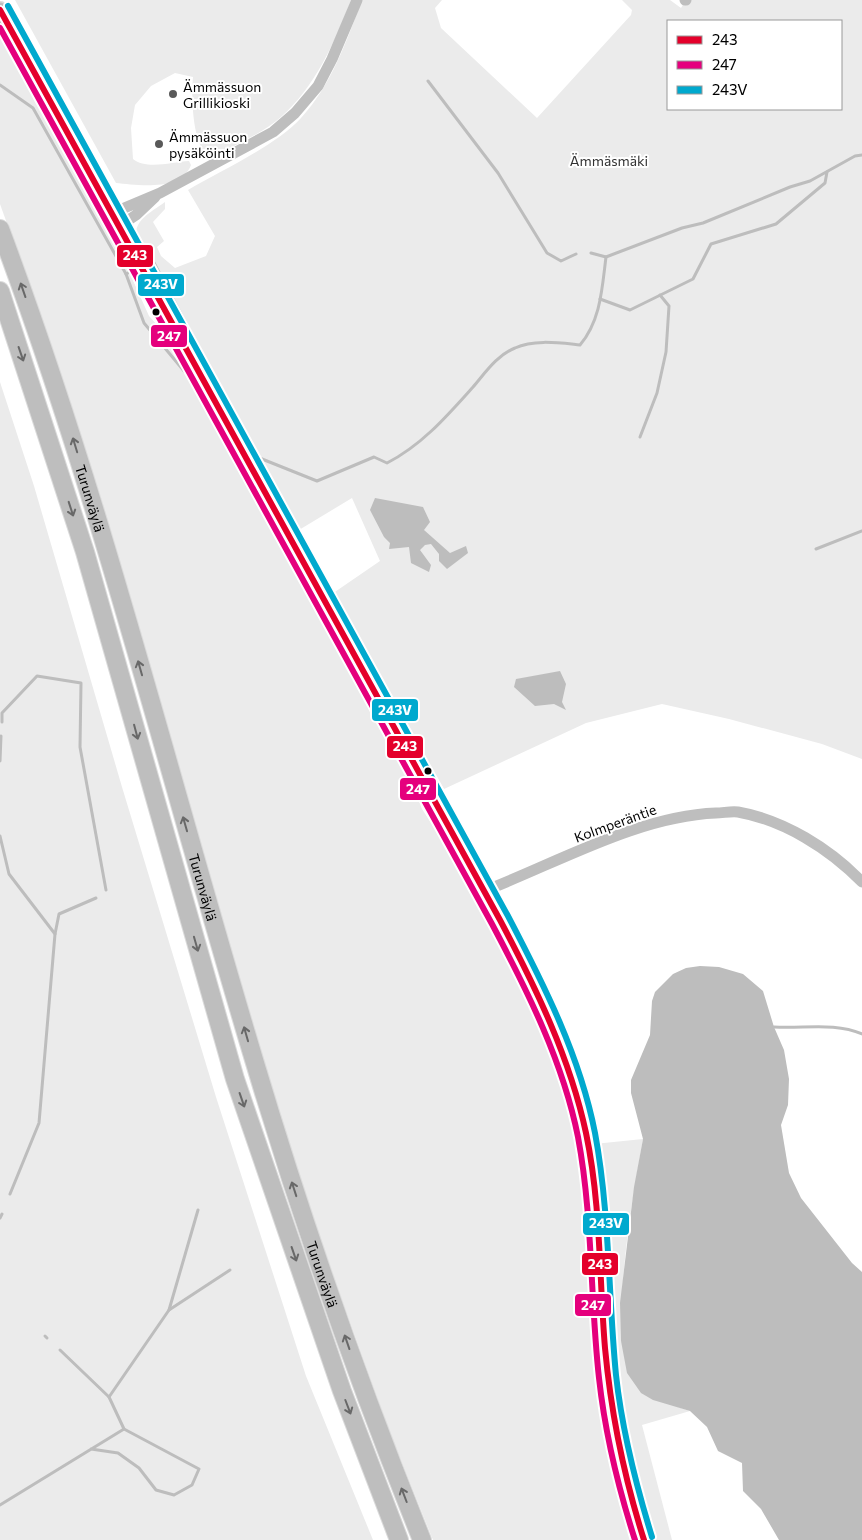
<svg xmlns="http://www.w3.org/2000/svg" width="862" height="1540" viewBox="0 0 862 1540" font-family="Commissioner,sans-serif">
<rect width="100%" height="100%" fill="#fff"/>
<g fill="#ebebeb" fill-rule="evenodd">
<path d="M15,0h336c-16,42 -36,87 -70,117 -19,17 -47,28 -69,41 -20,-6 -21,-63 -19,-81l-18,-4 -24,13 -16,19 -4,23 2,31c13,11 40,3 56,2l2,4c-10,27 -54,20 -75,18z"/>
<path d="M362,0h80l-7,8 6,20 96,90 94,-103 1,-5 -10,-10h48l11,8 5,-8h176v759l-40,-15 -93,-25 -67,-15 -76,19 -142,66 -115,-193 51,-35 -28,-63 -58,35 -156,-283c-8,-28 6,-33 27,-48v7l-12,13 11,19 -7,6 4,9 14,12 31,-12 9,-20 -27,-46c32,-19 89,-45 113,-72 31,-34 45,-76 61,-118zM668,21h173v88h-173z"/>
<polygon points="0,25 127,267 149,316 168,337 240,459 395,740 422,809 446,846 450,847 488,910 539,1014 573,1107 587,1189 594,1267 638,1540 433,1540 389,1430 323,1247 258,1046 100,495 57,363 0,204"/>
<polygon points="0,382 34,486 122,787 216,1097 306,1376 373,1540 0,1540"/>
<path d="M643,1139c-12,66 -23,135 -22,202l57,66 12,4 -48,14 30,115h-21c-43,-126 -45,-264 -57,-396z"/>
</g>
<g fill="#bdbdbd">
<polygon points="375,498 423,507 430,522 424,530 450,553 466,546 468,553 447,569 439,561 439,554 431,544 425,545 420,550 431,565 429,572 411,563 409,547 389,549 390,543 384,537 370,510"/>
<polygon points="560,671 566,684 562,702 566,710 554,704 535,706 514,687 516,679"/>
<polygon points="700,966 719,967 743,974 763,991 774,1027 784,1050 789,1079 788,1105 781,1125 789,1173 801,1198 852,1263 862,1272 862,1540 779,1540 761,1509 743,1491 742,1463 718,1451 707,1427 690,1411 653,1400 641,1393 627,1373 621,1341 620,1303 634,1187 643,1139 631,1093 631,1080 650,1035 652,1001 655,992 673,974 686,968"/>
</g>
<g fill="none" stroke-linecap="round" stroke-linejoin="round">
<g stroke="#bdbdbd" stroke-width="3">
<polyline points="428,81 498,173 547,253 561,261 576,254"/>
<polyline points="0,85 33,108 126,274 144,323 184,371 186,369"/>
<polyline points="591,253 606,257 682,228 703,223 790,187 810,181 855,156 862,155"/>
<path d="M148,264l5,-3 104,196 60,24 57,-24 13,6c35,-18 60,-47 86,-76 12,-14 24,-32 42,-39 19,-9 45,-5 65,-3 21,-25 22,-57 26,-88"/>
<polyline points="126,274 132,271"/>
<polyline points="600,299 630,310 693,279 711,244 776,224 825,183 827,172"/>
<polyline points="640,437 657,393 666,352 669,306 660,295"/>
<polyline points="816,549 862,531"/>
<polyline points="2,722 2,713 37,676 81,683 80,747 106,890"/>
<polyline points="0,761 1,736"/>
<polyline points="0,836 9,874 55,934 39,1123 10,1194"/>
<polyline points="55,934 59,914 96,898"/>
<path d="M774,1027c29,2 61,-5 88,7"/>
<polyline points="0,1218 2,1214"/>
<polyline points="169,1310 198,1210"/>
<polyline points="45,1336 47,1338"/>
<polyline points="60,1350 109,1397 124,1429"/>
<polyline points="109,1397 169,1310 230,1270"/>
<polyline points="0,1505 124,1429 199,1469 192,1485 174,1495 156,1490 139,1468 118,1453 91,1449"/>
</g>
<defs>
<path id="major" d="M0,10l484,881c43,78 84,155 102,243 16,80 13,163 22,244 7,55 19,110 36,162"/>
<g id="highway">
<path id="s1" d="M0,229c102,272 171,556 255,834 48,161 104,321 167,477"/>
<polyline points="0,291 85,552 235,1079 342,1391 399,1540"/>
</g>
</defs>
<use href="#major" stroke="#dbdbdb" stroke-width="18"/>
<use href="#highway" stroke="#dbdbdb" stroke-width="20"/>
<g stroke="#bebebe" stroke-width="11">
<polyline points="685,0 686,0"/>
<polyline points="110,214 160,193 273,132 295,113 318,86 332,59 357,0"/>
<polyline points="118,227 136,215 155,197"/>
<path d="M484,891c73,-28 154,-75 232,-78 7,0 15,-2 22,-1 46,8 92,37 124,70"/>
</g>
<use href="#major" stroke="#bebebe" stroke-width="15"/>
<use href="#highway" stroke="#bebebe" stroke-width="18"/>
<defs>
<path id="bus-1" d="M0,10l500,910c36,68 70,138 86,213 15,71 13,143 19,215 6,65 19,129 39,192"/>
<path id="bus-2" d="M0,28l492,896c36,68 71,138 86,213 15,80 12,161 21,241 6,55 19,109 36,162"/>
<path id="bus-3" d="M8,6l500,910c36,69 72,140 87,217 15,80 13,161 21,242 6,55 20,110 36,162"/>
</defs>
<use href="#bus-1" stroke="#fff" stroke-width="10"/>
<use href="#bus-2" stroke="#fff" stroke-width="10"/>
<use href="#bus-3" stroke="#fff" stroke-width="10"/>
<use href="#bus-1" stroke="#e4002b" stroke-width="6"/>
<use href="#bus-2" stroke="#e5007d" stroke-width="6"/>
<use href="#bus-3" stroke="#00a9ce" stroke-width="6"/>
</g>
<defs><path id="oneway-shaft" d="M-6 0H5M1.5-3L5.5 0L1.5 3" fill="none" stroke-width="1.6" stroke-linecap="round" stroke-linejoin="round" transform="scale(1.25)"/></defs>
<g stroke="#686868">
<use href="#oneway-shaft" transform="translate(23 290) rotate(-109)"/>
<use href="#oneway-shaft" transform="translate(21 354) rotate(71)"/>
<use href="#oneway-shaft" transform="translate(75 445) rotate(-107)"/>
<use href="#oneway-shaft" transform="translate(71 509) rotate(72)"/>
<use href="#oneway-shaft" transform="translate(140 668) rotate(-106)"/>
<use href="#oneway-shaft" transform="translate(136 732) rotate(75)"/>
<use href="#oneway-shaft" transform="translate(185 824) rotate(-106)"/>
<use href="#oneway-shaft" transform="translate(196 944) rotate(74)"/>
<use href="#oneway-shaft" transform="translate(246 1034) rotate(-106)"/>
<use href="#oneway-shaft" transform="translate(242 1100) rotate(71)"/>
<use href="#oneway-shaft" transform="translate(294 1189) rotate(-108)"/>
<use href="#oneway-shaft" transform="translate(294 1254) rotate(71)"/>
<use href="#oneway-shaft" transform="translate(347 1342) rotate(-109)"/>
<use href="#oneway-shaft" transform="translate(348 1407) rotate(69)"/>
<use href="#oneway-shaft" transform="translate(404 1495) rotate(-111)"/>
</g>
<g fill="#595959" stroke="#fff" stroke-width="2">
<circle cx="173" cy="94" r="5"/>
<circle cx="159" cy="144" r="5"/>
</g>
<g fill="#000" stroke="#fff" stroke-width="2">
<circle cx="156" cy="312" r="4.5"/>
<circle cx="428" cy="771" r="4.5"/>
</g>
<g text-anchor="middle" dominant-baseline="central" stroke-width="4" stroke-linejoin="round" paint-order="stroke">
<g font-size="14" fill="#000" stroke="#fff" text-anchor="start">
<text x="183" y="86">Ämmässuon<tspan x="183" dy="16">Grillikioski</tspan></text>
<text x="169" y="136">Ämmässuon<tspan x="169" dy="16">pysäköinti</tspan></text>
</g>
<g font-size="14" fill="#313131" stroke="#fff">
<text x="609" y="160">Ämmäsmäki</text>
</g>
<g font-size="14" fill="#000" stroke="#fff">
<text stroke="none"><textPath href="#s1" startOffset="284">Turunväylä</textPath></text>
<text transform="translate(615 823) rotate(-20)">Kolmperäntie</text>
<text stroke="none"><textPath href="#s1" startOffset="689">Turunväylä</textPath></text>
<text stroke="none"><textPath href="#s1" startOffset="1094">Turunväylä</textPath></text>
</g>
</g>
<g stroke="#fff" stroke-width="2">
<rect x="116" y="244" width="38" height="24" rx="5" fill="#e4002b"/>
<rect x="137" y="273" width="48" height="24" rx="5" fill="#00a9ce"/>
<rect x="150" y="324" width="38" height="24" rx="5" fill="#e5007d"/>
<rect x="371" y="698" width="48" height="24" rx="5" fill="#00a9ce"/>
<rect x="386" y="735" width="38" height="24" rx="5" fill="#e4002b"/>
<rect x="399" y="777" width="38" height="24" rx="5" fill="#e5007d"/>
<rect x="582" y="1212" width="48" height="24" rx="5" fill="#00a9ce"/>
<rect x="581" y="1252" width="38" height="24" rx="5" fill="#e4002b"/>
<rect x="574" y="1293" width="38" height="24" rx="5" fill="#e5007d"/>
</g>
<g font-size="14" text-anchor="middle" font-weight="bold" fill="#fff">
<text x="135" y="260">243</text>
<text x="161" y="289">243V</text>
<text x="169" y="341">247</text>
<text x="395" y="715">243V</text>
<text x="405" y="751">243</text>
<text x="418" y="794">247</text>
<text x="606" y="1228">243V</text>
<text x="600" y="1269">243</text>
<text x="593" y="1310">247</text>
</g>
<rect x="667" y="20" width="175" height="90" fill="#ffffff" stroke="#999999"/>
<rect x="677" y="36" width="25" height="8" fill="#e4002b" stroke="#999999"/>
<text x="712" y="45" font-size="15" fill="#000000">243</text>
<rect x="677" y="61" width="25" height="8" fill="#e5007d" stroke="#999999"/>
<text x="712" y="70" font-size="15" fill="#000000">247</text>
<rect x="677" y="86" width="25" height="8" fill="#00a9ce" stroke="#999999"/>
<text x="712" y="95" font-size="15" fill="#000000">243V</text>
</svg>
